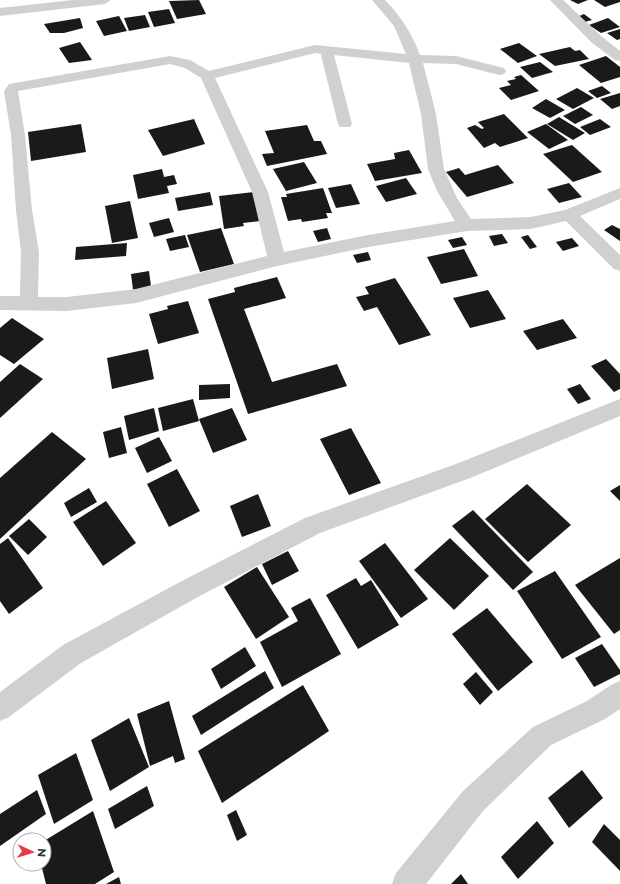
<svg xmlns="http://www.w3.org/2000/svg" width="620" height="884" viewBox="0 0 620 884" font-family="Montserrat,sans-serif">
<rect width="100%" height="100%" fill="#fff"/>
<g fill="#1a1a1a">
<polygon points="199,0 206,14 177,19 169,1"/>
<polygon points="570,0 588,0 578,4"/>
<polygon points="594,0 620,0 620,2 605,7"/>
<polygon points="169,9 175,23 154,27 148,12"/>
<polygon points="584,14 592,20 585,22 577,17"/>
<polygon points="145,15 150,27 129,31 124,18"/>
<polygon points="119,16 127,31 104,36 96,21"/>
<polygon points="80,18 83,28 64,33 50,33 44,24"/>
<polygon points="608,18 620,27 601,33 589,25"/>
<polygon points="620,29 620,39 617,40 607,33"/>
<polygon points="80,42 92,60 69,63 59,48"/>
<polygon points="519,43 537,56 518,63 500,49"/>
<polygon points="570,47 575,51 580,50 589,59 555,66 539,54"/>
<polygon points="606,56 620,67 620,77 601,83 579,65"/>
<polygon points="540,62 553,72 532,78 520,67"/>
<polygon points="521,75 539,91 511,100 499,88 511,85 507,81 516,79 514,77"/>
<polygon points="602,86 611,93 597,98 588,91"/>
<polygon points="577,88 594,98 573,109 556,99"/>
<polygon points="620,93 620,106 612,109 600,99"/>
<polygon points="546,99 565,110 550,118 532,108"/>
<polygon points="581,107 593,115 575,124 563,116"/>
<polygon points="504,114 528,138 500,147 495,143 484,148 467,128 475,125 482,129 484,128 478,122"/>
<polygon points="559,117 585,133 573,140 547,124"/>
<polygon points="194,119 205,144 163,156 148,130"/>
<polygon points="600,119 611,127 590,135 580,127"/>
<polygon points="81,124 86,152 31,161 28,132"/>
<polygon points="546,124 568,140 549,149 527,132"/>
<polygon points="307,125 314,141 321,141 327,154 267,166 262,154 274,153 265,131"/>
<polygon points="572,145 602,172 573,182 543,154"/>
<polygon points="409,150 422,173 375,181 367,164 395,159 394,153"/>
<polygon points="304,162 317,183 286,191 273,169"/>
<polygon points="498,165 514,183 467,197 446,172 459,168 465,175"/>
<polygon points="162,169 164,177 174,175 177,184 167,186 169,193 138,199 133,175"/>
<polygon points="406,178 417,194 386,202 376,186"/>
<polygon points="569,183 582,197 559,203 547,189"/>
<polygon points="351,184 360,204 336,208 328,188"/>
<polygon points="323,188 332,213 326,213 328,218 302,222 301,219 288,221 281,197 287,197 286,194"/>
<polygon points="210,192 213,205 178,211 175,198"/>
<polygon points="254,192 260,221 243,223 244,226 224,229 219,196"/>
<polygon points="130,201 138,238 112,243 105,206"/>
<polygon points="169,218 174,232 154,237 149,223"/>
<polygon points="612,225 620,229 620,241 604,230"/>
<polygon points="221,228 234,264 200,272 187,235"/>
<polygon points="327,228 331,239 318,242 313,231"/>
<polygon points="502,234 508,243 494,246 489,236"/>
<polygon points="185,235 189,247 170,251 166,239"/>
<polygon points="528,235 537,247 530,249 521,237"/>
<polygon points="462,237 467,245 453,248 448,240"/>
<polygon points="572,238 579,246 563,251 556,242"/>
<polygon points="127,243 126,256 75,260 76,247"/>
<polygon points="464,249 478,276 441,284 427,257"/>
<polygon points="368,252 371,260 357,263 353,255"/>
<polygon points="149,271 151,286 133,290 131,274"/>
<polygon points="277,277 286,298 244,309 272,382 337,364 347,386 248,414 208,299 235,292 234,288"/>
<polygon points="395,278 431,335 399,345 377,307 364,311 356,297 369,294 365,287"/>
<polygon points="488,290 506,319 470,328 453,298"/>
<polygon points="188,301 199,333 158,344 149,314 168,309 167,306"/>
<polygon points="12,318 44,339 14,364 0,355 0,328"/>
<polygon points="563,319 577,338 537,350 523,331"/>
<polygon points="148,349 154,379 112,389 107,358"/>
<polygon points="606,359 620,374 620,389 614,392 591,366"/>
<polygon points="20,364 43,379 0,418 0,382"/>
<polygon points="230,384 230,398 199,400 199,385"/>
<polygon points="580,384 591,399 578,404 567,389"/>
<polygon points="193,399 199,421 163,431 158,408"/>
<polygon points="154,408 159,431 129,440 124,416"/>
<polygon points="232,408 247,440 213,453 199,419"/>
<polygon points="121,427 127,453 109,458 103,432"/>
<polygon points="351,428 381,483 349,495 320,439"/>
<polygon points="52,432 86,459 0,539 0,478"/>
<polygon points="159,437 172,461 147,473 135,448"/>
<polygon points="177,469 200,511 169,527 147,484"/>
<polygon points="527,484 571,525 528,562 485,519"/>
<polygon points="620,485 620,501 610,491"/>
<polygon points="89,488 97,502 71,517 64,503"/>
<polygon points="258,494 271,526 242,537 230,506"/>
<polygon points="106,501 136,543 103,566 73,522"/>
<polygon points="473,510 533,572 513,590 452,526"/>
<polygon points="29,519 47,537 28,555 9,536"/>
<polygon points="8,538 43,588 9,614 0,601 0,544"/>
<polygon points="450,538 489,576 454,610 414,570"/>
<polygon points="385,543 428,599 401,618 359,561"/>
<polygon points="288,551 299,571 272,585 262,564"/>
<polygon points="620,558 620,630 614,634 575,585"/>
<polygon points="257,567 289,617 256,639 224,587"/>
<polygon points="555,571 601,637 562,659 517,591"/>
<polygon points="356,578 361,586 371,580 399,625 358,649 326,595"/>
<polygon points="310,598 341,654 282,687 260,642 298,621 291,608"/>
<polygon points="487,608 533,662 498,691 452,634"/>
<polygon points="602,644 620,670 620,674 594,687 575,658"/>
<polygon points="245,647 256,666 221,689 211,669"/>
<polygon points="265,671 274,688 201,735 192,716"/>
<polygon points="476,672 493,692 480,705 463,684"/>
<polygon points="303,685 329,731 222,803 198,751"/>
<polygon points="169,701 185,759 175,763 173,756 150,766 137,714"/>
<polygon points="129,718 149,767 110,791 91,740"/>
<polygon points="76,753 93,800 54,824 38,775"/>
<polygon points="582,770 603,798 569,828 548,798"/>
<polygon points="147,786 154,806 115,829 108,809"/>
<polygon points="37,790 46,814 0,846 0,814"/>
<polygon points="236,810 247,835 237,841 227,815"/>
<polygon points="93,811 114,872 95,884 46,884 41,864 44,864 44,841"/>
<polygon points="537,821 554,843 518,879 501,857"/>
<polygon points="604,824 620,840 620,871 592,842"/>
<polygon points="461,874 468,884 451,884"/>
<polygon points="119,877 121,884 106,884"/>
</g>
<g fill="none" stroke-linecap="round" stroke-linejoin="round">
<g fill="#d0d0d0" fill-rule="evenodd">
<polygon points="73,0 111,0 105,4 0,16 0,8"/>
<path d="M372,0h13c16,16 27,34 35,55l36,1 48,12 2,3 -2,3 -5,1 -43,-11 -33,-1 13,51 8,55 13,29 14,21 60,-2 34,-7 55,-22v11l-40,17 40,39v16l-6,-2 -48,-48 -35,8 -64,2 -99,16 -91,19 -141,37 -69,8 -67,-1v-14h20l1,-44 -5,-42 -5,-75 -7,-44 5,-7 161,-28 20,4 19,11 106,-26 91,9 -12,-28zM315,53l6,1 1,5 16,65 2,3h10l2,-3 -18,-69 75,8 12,51 7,55 9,22 18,30 -87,14 -84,17 -16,-60 -53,-114zM170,64l15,4 16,10 51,114 15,64 -131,33 -69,8h-29l1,-45 -7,-42 -7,-75 -7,-44z"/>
<polygon points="550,0 563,0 601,36 620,51 620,61 615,60 591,42"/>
<polygon points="620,399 620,416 470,478 320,533 196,598 81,663 9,717 0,721 0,692 63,645 180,582 305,518 456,464"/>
<polygon points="620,681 620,709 605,719 551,745 483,811 426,884 392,884 396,873 463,791 533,727 587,701 611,685"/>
</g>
</g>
<g transform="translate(32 852) rotate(94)"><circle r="19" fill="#ffffff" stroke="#adadad"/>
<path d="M0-3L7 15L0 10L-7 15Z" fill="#e63946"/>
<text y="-6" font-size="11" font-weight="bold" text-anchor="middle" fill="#333333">N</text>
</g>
</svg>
